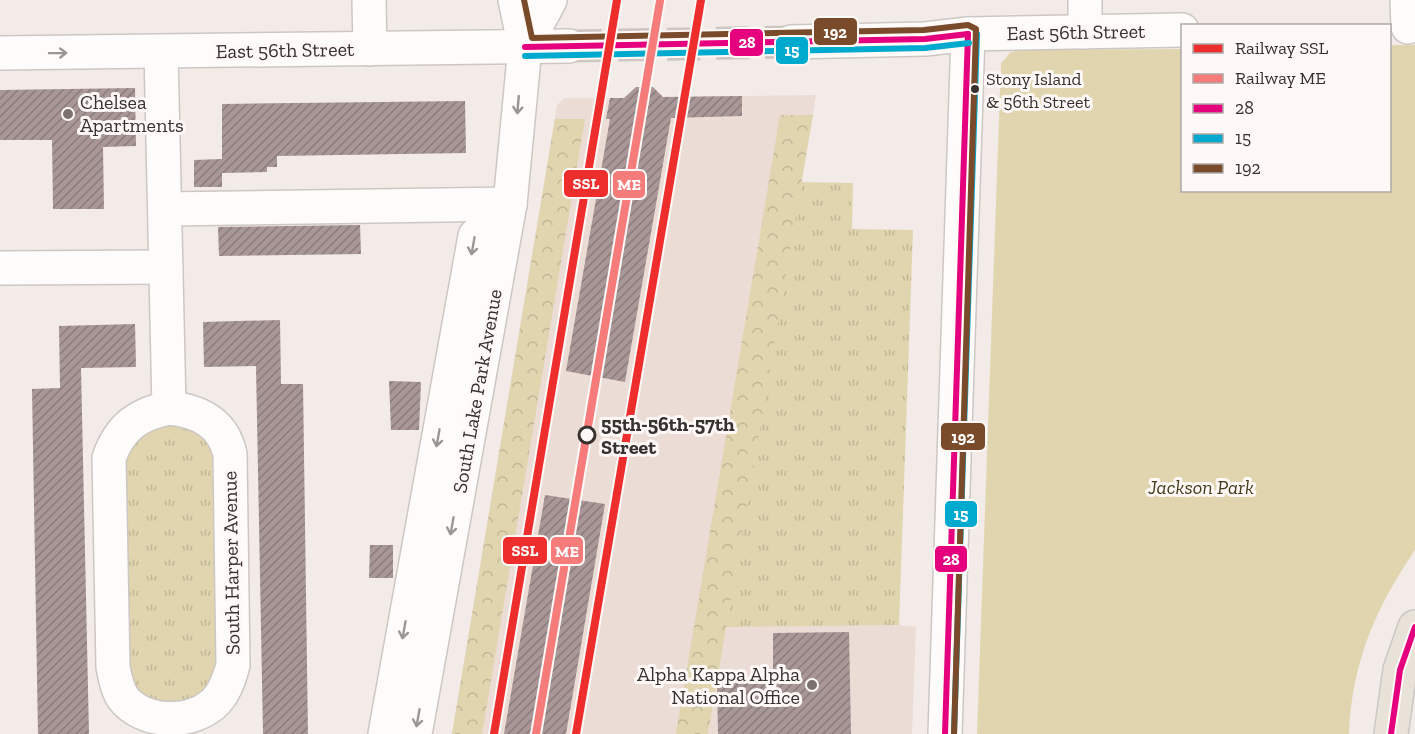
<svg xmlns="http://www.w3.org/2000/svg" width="1415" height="734" viewBox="0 0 1415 734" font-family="'Zilla Slab',serif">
<defs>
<pattern id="grass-tufts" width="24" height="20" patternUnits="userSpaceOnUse" patternTransform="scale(1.5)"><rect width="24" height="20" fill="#e0d5af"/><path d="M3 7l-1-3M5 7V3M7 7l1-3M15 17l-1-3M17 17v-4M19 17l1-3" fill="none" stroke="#c1b797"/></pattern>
<pattern id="forest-crowns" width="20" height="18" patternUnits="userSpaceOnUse" patternTransform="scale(1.5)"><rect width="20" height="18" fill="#e0d5af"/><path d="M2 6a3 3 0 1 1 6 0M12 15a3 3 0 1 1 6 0" fill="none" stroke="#c1b797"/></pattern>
<pattern id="building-hatch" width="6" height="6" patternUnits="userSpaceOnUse" patternTransform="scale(1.5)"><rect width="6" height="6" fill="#a89796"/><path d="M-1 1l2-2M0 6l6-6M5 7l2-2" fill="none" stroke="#8a7c7b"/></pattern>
</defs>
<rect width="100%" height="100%" fill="#f3ebe7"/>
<polygon fill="#ebdcd5" points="635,87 653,87 659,97 816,95 726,626 899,625 916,627 912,734 708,734 716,686 699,734 452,734 557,105 565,98 629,98"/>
<g fill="url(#grass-tufts)">
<polygon points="801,182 853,183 852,229 913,230 899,625 726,627"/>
<polygon points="134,419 218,428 233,665 210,706 130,705 115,441"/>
</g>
<g fill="url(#forest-crowns)">
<polygon points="780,115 813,115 708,734 676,734"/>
<polygon points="555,119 585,119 482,734 452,734"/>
</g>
<path fill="#e0d5af" d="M1390,45h25v505c-40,59 -63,112 -66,184h-372l24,-671 10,-11 9,-2 162,-1v141h208z"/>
<g fill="url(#building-hatch)">
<polygon points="636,87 653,87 663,97 742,96 742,116 671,118 625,382 566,371 610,119 606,119 610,98 624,98"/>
<polygon points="135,88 136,146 103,147 104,209 53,209 52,140 0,140 0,90"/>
<polygon points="465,101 466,153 277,156 277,167 267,167 267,172 222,173 222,104"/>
<polygon points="222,159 222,187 194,187 194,160"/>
<polygon points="360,225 361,254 219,256 218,227"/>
<polygon points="280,320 281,384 303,384 308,734 263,734 256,366 204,367 203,322"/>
<polygon points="135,324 136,367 81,368 89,734 38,734 32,389 60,388 59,326"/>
<polygon points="389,381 421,382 419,430 391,430"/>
<polygon points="545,495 605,504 566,734 504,734"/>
<polygon points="370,545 393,545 393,578 369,578"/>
<polygon points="849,632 851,734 718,734 717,680 773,679 773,633"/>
</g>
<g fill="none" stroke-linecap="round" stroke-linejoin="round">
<polyline stroke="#cdc6c2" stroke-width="33" stroke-dasharray="33 16" stroke-linecap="butt" points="569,46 791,42"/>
<defs>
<g id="minor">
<polyline points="369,0 370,49"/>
<polyline points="1085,0 1085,32"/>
<polyline points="1407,0 1408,27"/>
<polyline points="791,42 925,39 968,34 1182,30"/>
<polyline points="525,47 550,0"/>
<polyline points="161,51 169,408"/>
<polyline points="0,53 569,46"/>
<polyline points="165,209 510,204"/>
<polyline points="0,268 166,267"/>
<path d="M169,408c30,3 54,15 61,46l3,211c-4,15 -9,30 -21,40 -25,20 -69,18 -89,-7 -6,-9 -8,-21 -10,-31l-4,-209c11,-31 29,-44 60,-50z"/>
<polyline points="385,734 475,236 510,204"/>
<polyline points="415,734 510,204 525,47 515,0"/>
<polyline points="945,734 968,34"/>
</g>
<polyline id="major" points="1391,734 1400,670 1415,627"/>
</defs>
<use href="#minor" stroke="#cdc7c3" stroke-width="36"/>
<use href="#major" stroke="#cbc7c5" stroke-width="36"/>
<use href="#minor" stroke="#fdfcfb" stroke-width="33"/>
<use href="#major" stroke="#e8e2d9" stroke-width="33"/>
<defs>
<g id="bus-1">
<polyline points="525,47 925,39 968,34"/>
<polyline points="945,734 968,34"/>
<polyline points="1391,734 1400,670 1415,627"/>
</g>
<g id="bus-2">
<polyline points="525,56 925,48 969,43"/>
<polyline points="954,734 977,34"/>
</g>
<polyline id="bus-3" points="524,0 532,38 924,30 968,25 976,29 954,734"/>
</defs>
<use href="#bus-1" stroke="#fef8f6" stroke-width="10"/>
<use href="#bus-2" stroke="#fef8f6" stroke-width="10"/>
<use href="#bus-3" stroke="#fef8f6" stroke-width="10"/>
<use href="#bus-1" stroke="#e5007d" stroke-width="6"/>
<use href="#bus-2" stroke="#00a9ce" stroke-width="6"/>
<use href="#bus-3" stroke="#7a4b2a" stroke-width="6"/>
<defs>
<g id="rail-1">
<polyline points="494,734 617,0"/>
<polyline points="576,734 701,0"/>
</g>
<polyline id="rail-2" points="536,734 660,1"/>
</defs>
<use href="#rail-1" stroke="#fef8f6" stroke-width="12"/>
<use href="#rail-2" stroke="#fef8f6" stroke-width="12"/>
<use href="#rail-1" stroke="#ee2e2d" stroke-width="8"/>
<use href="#rail-2" stroke="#f67b7b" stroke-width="8"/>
</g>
<defs><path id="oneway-shaft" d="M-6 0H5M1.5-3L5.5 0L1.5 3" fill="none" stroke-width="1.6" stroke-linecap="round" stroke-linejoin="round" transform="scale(1.5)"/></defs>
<g stroke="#9a9695">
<use href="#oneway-shaft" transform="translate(58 53) rotate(-1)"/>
<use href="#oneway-shaft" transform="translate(518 105) rotate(95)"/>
<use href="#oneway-shaft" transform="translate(473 246) rotate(100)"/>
<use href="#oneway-shaft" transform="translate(438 438) rotate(100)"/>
<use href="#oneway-shaft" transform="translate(452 526) rotate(100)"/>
<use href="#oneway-shaft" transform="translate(404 630) rotate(100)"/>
<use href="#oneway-shaft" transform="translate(418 718) rotate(100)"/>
</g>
<circle fill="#37312f" stroke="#fef8f6" stroke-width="2" cx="975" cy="89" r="5"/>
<g fill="#79726f" stroke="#fef8f6" stroke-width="2">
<circle cx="68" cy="114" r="6"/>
<circle cx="812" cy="685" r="6"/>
</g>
<circle fill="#fef8f6" stroke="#37312f" stroke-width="3" cx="587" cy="435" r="8"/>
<g text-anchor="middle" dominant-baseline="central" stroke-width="6" stroke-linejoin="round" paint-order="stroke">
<g font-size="18" fill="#37312f" stroke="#fef8f6" text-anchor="start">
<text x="986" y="79">Stony Island<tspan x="986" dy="23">&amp; 56th Street</tspan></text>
</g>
<g font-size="20" fill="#37312f" stroke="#fef8f6">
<text transform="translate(1076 32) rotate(-1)">East 56th Street</text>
<text transform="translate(285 50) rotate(-1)">East 56th Street</text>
<text transform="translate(477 391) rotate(-80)">South Lake Park Avenue</text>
<text transform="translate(231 563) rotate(-91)">South Harper Avenue</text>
</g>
<g font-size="20" fill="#37312f" stroke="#fef8f6" text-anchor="start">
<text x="80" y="102">Chelsea<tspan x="80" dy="23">Apartments</tspan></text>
<text x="800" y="674" text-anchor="end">Alpha Kappa Alpha<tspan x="800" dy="23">National Office</tspan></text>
</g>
<g font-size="20" font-weight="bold" fill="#37312f" stroke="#fef8f6" text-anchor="start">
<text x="601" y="424">55th-56th-57th<tspan x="601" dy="23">Street</tspan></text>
</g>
<g font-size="20" font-style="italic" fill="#433c1b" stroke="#fef8f6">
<text x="1201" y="487">Jackson Park</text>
</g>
</g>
<g stroke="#fef8f6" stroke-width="2">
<rect x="813" y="17" width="45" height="29" rx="6" fill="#7a4b2a"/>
<rect x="729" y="28" width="35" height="29" rx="6" fill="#e5007d"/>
<rect x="775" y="36" width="34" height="29" rx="6" fill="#00a9ce"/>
<rect x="563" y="169" width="46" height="29" rx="6" fill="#ee2e2d"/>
<rect x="612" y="170" width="34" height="29" rx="6" fill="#f67b7b"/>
<rect x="940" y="422" width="46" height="29" rx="6" fill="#7a4b2a"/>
<rect x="944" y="500" width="34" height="28" rx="6" fill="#00a9ce"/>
<rect x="502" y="536" width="46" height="29" rx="6" fill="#ee2e2d"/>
<rect x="550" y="536" width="34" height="29" rx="6" fill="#f67b7b"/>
<rect x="934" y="545" width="34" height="28" rx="6" fill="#e5007d"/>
</g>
<g font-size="16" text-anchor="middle" font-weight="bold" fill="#fff">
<text x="835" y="38">192</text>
<text x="747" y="48">28</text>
<text x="792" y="56">15</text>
<text x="586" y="189">SSL</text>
<text x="629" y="190">ME</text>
<text x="963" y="443">192</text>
<text x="961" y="520">15</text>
<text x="525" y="556">SSL</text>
<text x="567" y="557">ME</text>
<text x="951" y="565">28</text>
</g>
<rect x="1181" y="24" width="210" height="168" fill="#fef8f6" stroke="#aea8a6" stroke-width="1.5"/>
<rect x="1193" y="44" width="30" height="9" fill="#ee2e2d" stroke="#aea8a6" stroke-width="1.5"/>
<text x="1235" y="54" font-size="18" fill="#37312f">Railway SSL</text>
<rect x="1193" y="74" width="30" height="9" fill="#f67b7b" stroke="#aea8a6" stroke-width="1.5"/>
<text x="1235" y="84" font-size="18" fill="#37312f">Railway ME</text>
<rect x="1193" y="104" width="30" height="9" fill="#e5007d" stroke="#aea8a6" stroke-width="1.5"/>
<text x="1235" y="114" font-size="18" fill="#37312f">28</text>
<rect x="1193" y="134" width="30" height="9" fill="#00a9ce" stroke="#aea8a6" stroke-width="1.5"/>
<text x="1235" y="144" font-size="18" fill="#37312f">15</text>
<rect x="1193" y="164" width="30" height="9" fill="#7a4b2a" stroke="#aea8a6" stroke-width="1.5"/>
<text x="1235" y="174" font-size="18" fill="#37312f">192</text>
</svg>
